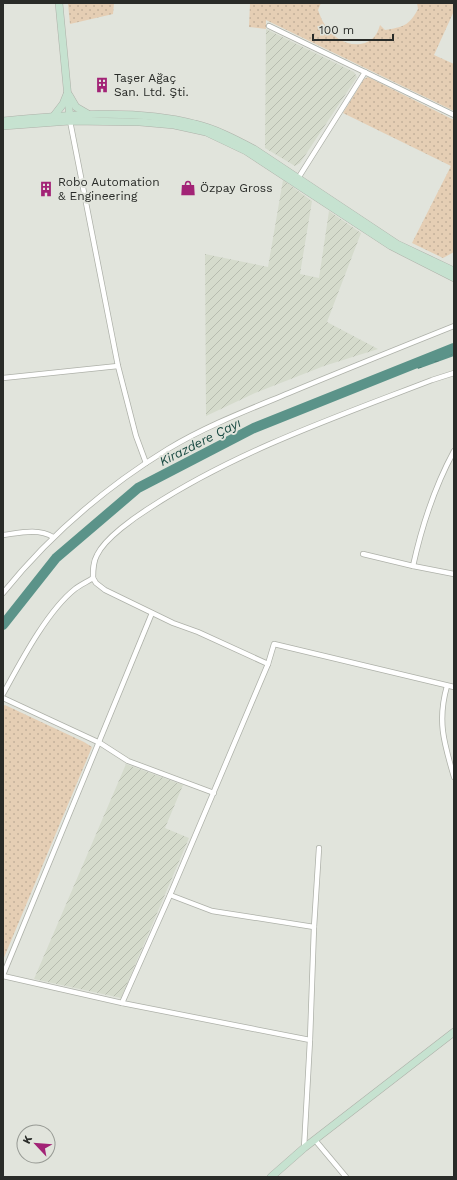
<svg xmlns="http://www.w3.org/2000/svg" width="457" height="1180" viewBox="0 0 457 1180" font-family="'Work Sans',sans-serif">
<defs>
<pattern id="industrial-furrows" width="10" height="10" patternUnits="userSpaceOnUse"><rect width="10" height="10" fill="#d5dbcc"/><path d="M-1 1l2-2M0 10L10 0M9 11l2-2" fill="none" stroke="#b7bcaf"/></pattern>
<pattern id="green-dots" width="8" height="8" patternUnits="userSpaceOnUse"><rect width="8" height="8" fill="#e5ceb4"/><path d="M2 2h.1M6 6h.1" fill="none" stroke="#c4b19b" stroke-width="1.8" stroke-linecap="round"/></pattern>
<pattern id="water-ripples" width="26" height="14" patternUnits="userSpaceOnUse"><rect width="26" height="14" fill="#5b9389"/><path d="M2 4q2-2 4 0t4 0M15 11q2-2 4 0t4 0" fill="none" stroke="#4b7870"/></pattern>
</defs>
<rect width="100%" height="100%" fill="#e1e4dc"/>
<g fill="url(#industrial-furrows)">
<polygon points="266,29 354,72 357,77 300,163 295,166 265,148"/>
<polygon points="283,180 312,201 300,274 319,278 329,211 361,233 327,322 378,349 324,366 255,393 206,416 205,254 268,267"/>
<polygon points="126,764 183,785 165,828 189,838 121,998 34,979"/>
</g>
<g fill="url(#green-dots)">
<polygon points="68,3 114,3 113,14 70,24"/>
<path d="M250,3h71l-3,7c2,5 4,11 7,15 8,13 24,23 40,18 9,-4 12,-8 15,-18l5,5c18,-3 24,-4 33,-21l-1,-6h37v8l-20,44 20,9v47l-188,-91v9l-17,-2z"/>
<polygon points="368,77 454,120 454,252 443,258 412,243 451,166 343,113 364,79"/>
<polygon points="5,705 84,742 92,747 3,960 3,706"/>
</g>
<polygon fill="url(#water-ripples)" points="454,344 454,356 418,369 413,360"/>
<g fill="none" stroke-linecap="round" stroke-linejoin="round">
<polyline stroke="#5b9389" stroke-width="10" points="3,625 56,558 138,488 254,428 454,348"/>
<defs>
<g id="minor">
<polyline points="269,26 454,115"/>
<polyline points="70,121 118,366 136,436 146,463"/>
<polyline points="297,180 365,72"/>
<polyline points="3,378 118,366"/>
<path d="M3,535c16,-2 35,-7 50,2"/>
<path d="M363,554l50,12c9,-41 21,-78 41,-115"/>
<polyline points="413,566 454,574"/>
<path d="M93,578c0,-8 0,-16 4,-23 8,-17 38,-38 54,-48 86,-56 185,-90 281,-127l22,-7"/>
<path d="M3,593c47,-58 101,-105 165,-144 38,-23 80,-39 121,-56 55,-23 110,-45 165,-67"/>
<path d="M447,686c-10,35 -3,57 7,91"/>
<path d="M3,694c17,-31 44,-83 72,-105 5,-4 12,-7 18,-11l3,5 9,7 68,33 25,9 70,32"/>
<polyline points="3,698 100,743 128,761 214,793"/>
<polyline points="170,895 212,911 314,927"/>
<polyline points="3,975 152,613"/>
<polyline points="3,976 122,1003 310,1040 304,1148"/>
<polyline points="122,1003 170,895 268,664 274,644 454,687"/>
<polyline points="310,1040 314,927 319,848"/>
<polyline points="315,1140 346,1177"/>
</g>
<g id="secondary">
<polyline points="59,3 70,119"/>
<polyline points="69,95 76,107 88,114"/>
<polyline points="53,117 63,104 67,94"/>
<path d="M3,121c60,-6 133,-13 192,3 21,5 40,15 59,25l143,95 57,27"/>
<polyline points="3,126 70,121 140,122 174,125 206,132 246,151 391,246 454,278"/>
<polyline points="271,1177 304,1148 454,1032"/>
</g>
</defs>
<use href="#minor" stroke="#aeb1a9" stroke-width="6"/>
<use href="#secondary" stroke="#aeb1a9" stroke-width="8"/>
<use href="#minor" stroke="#fff" stroke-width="4.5"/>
<use href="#secondary" stroke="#c6e2d0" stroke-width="7"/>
</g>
<defs>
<symbol id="building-bare" viewBox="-9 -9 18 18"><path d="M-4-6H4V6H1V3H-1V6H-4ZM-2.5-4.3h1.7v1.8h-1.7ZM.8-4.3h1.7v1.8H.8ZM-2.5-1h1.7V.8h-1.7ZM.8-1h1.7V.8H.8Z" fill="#a22376" stroke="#e1e4dc" stroke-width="2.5" paint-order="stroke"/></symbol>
<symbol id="shop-bare" viewBox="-9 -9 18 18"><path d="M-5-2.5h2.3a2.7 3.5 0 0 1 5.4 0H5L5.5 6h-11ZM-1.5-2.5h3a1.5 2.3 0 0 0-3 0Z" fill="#a22376" stroke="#e1e4dc" stroke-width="2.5" paint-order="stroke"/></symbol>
</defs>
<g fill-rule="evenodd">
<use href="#building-bare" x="91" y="74" width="22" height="22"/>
<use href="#shop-bare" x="177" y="177" width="22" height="22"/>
<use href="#building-bare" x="35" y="178" width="22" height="22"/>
</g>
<g text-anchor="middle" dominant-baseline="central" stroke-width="4" stroke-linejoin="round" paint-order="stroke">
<g font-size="12" fill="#292b28" stroke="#e1e4dc" text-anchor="start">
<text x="114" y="78">Taşer Ağaç<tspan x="114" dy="14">San. Ltd. Şti.</tspan></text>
<text x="58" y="182">Robo Automation<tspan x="58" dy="14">&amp; Engineering</tspan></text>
<text x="200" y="188">Özpay Gross</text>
</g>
<g font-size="13" font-style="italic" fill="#1a4b43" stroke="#e1e4dc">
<text transform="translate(200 442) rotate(-27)">Kirazdere Çayı</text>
</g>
</g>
<rect width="457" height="1180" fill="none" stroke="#292b28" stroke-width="8"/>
<g transform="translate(36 1144) rotate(296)"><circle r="19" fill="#e1e4dc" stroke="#979a94"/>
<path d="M0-3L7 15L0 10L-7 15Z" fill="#a22376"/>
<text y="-6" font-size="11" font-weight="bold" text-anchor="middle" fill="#292b28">K</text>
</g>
<path d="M313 34v6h80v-6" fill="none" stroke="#292b28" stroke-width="2"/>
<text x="319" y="34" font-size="12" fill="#292b28" stroke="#e1e4dc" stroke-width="3" paint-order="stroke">100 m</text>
</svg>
